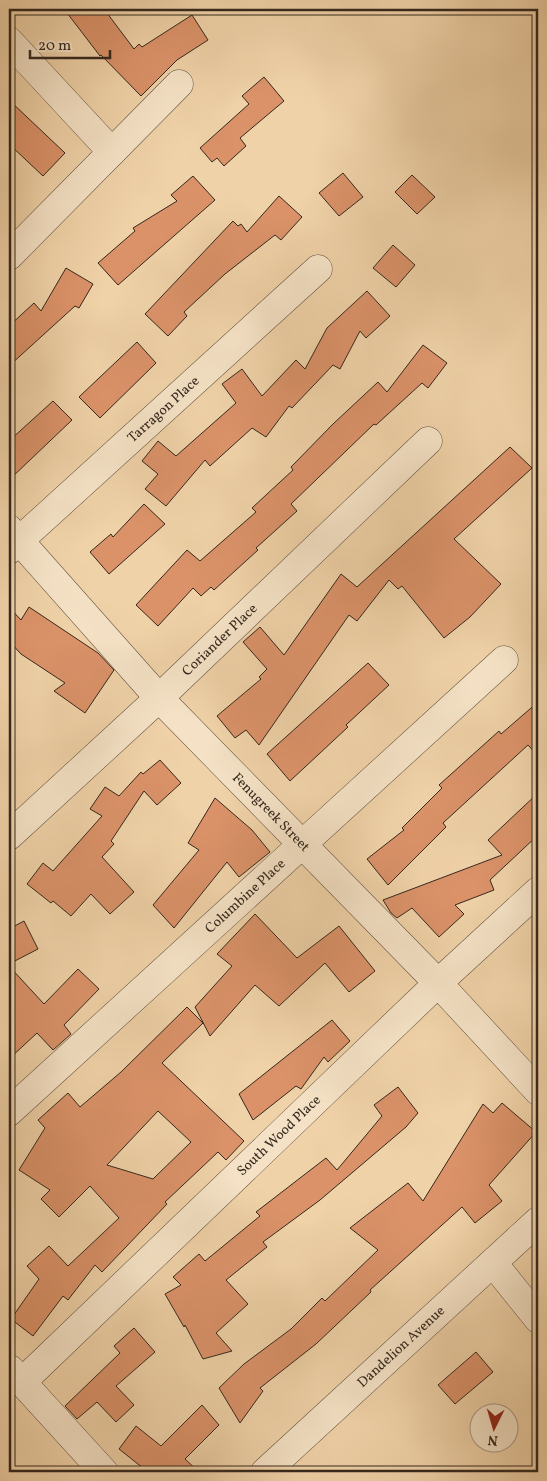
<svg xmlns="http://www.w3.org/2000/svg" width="547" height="1481" viewBox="0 0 547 1481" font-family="Vollkorn,serif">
<rect width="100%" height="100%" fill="#f0d2a8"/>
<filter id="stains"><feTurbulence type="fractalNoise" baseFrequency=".004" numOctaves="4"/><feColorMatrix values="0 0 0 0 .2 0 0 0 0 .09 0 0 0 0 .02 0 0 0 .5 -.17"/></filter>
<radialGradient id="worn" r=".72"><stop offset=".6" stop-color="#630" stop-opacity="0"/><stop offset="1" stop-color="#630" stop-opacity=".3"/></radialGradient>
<g fill="#db9269" stroke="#34281e" fill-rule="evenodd">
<polygon points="64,9 104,9 134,49 139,44 142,47 192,15 208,40 177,60 141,96 101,55 100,56"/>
<polygon points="264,77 284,101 240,138 246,146 224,166 217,158 212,162 200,148 249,104 242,96"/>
<polygon points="9,100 65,153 43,176 9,144"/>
<polygon points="343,173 363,197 339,216 319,193"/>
<polygon points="412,175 435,197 417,214 395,192"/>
<polygon points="193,176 215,200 118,285 98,263 135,231 133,228 177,201 171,195"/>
<polygon points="279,196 302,217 281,240 275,235 225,274 184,312 187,316 168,336 145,314 233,221 238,226 241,224 247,232"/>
<polygon points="393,245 415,265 396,287 373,268"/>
<polygon points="66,268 93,284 79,308 75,306 9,366 9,326 34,303 41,311"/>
<polygon points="367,291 390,316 366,338 360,331 340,369 333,365 292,408 289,406 266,437 252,428 210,466 205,460 166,506 145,489 158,474 142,461 158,441 176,456 236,403 222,384 242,369 262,396 296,360 305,369 327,328"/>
<polygon points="137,342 156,363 100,418 79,397"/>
<polygon points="423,345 447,363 428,388 422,383 376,425 374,424 291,504 297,511 256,548 258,550 214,590 211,587 201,596 193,588 158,626 136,605 187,550 200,561 256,512 252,508 293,470 291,467 333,424 378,382 387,392"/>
<polygon points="53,401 72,420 9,480 9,441"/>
<polygon points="510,447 532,468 454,539 501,584 470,617 444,638 402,586 398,589 389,580 357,621 349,615 259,745 246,730 235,738 217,716 261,679 259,677 267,669 243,642 260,627 284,655 341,574 357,587"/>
<polygon points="144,504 165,524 109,574 90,552 111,534 113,537"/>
<polygon points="9,607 21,620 29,607 98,653 114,670 85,713 54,691 65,683 21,654 9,641"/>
<polygon points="368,663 389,685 346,725 348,727 290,781 267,754"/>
<polygon points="538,702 538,756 528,745 443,823 446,827 388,885 367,859 404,830 402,828 442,788 439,785 499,731 501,734"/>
<polygon points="160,760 181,783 157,805 144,791 111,841 114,844 102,857 134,892 110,914 91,894 71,916 53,901 51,903 27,884 43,863 53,871 102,816 90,809 105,787 119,796 141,772 143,774"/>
<polygon points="538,793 538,835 490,880 494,890 455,905 464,914 439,937 412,908 397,918 391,913 383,900 502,855 488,840"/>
<polygon points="215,798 252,830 270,852 239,877 227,862 174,928 153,905 199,850 188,843"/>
<polygon points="255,914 297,958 339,926 375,971 349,992 325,963 279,1006 255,985 210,1036 195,1007 232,966 217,954"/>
<polygon points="24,921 38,949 9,964 9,929"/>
<polygon points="9,966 44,1004 78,969 99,989 64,1025 71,1034 53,1050 37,1033 9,1059"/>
<path d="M187,1007l16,16 -41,40 82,78 -18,19 -8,-8 -53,50 2,2 -65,68 -7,-7 -27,35 -5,-4 -30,40 -22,-17 28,-40 -12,-13 22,-20 19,20 51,-48 -29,-32 -31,31 -18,-18 9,-9 -31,-20 26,-42 -7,-8 30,-27 12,14 41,-35zM158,1111l33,31 -38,37 -46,-14z"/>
<polygon points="332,1020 350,1041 328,1062 324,1057 301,1089 296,1086 253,1120 239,1094"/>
<polygon points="398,1087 418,1113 406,1127 320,1200 263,1242 267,1247 226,1280 248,1304 216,1333 232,1351 203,1359 185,1325 184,1327 165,1294 181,1285 173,1277 199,1254 205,1261 260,1216 256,1212 326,1158 337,1170 382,1116 374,1105"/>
<polygon points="502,1103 536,1132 489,1185 502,1201 475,1223 462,1207 370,1290 371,1292 316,1344 260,1388 263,1391 240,1423 219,1388 244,1364 291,1329 322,1298 325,1301 378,1250 350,1228 408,1183 423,1201 483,1104 493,1113"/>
<polygon points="134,1328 155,1352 116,1386 134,1405 116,1422 97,1402 77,1419 65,1406 120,1353 114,1346"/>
<polygon points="476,1352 493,1372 455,1404 438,1385"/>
<polygon points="202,1405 219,1425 185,1459 199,1472 148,1472 119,1449 136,1426 161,1446"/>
</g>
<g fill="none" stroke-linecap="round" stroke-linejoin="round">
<defs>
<g id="minor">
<polyline points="9,41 112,152"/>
<polyline points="9,256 179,84"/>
<path id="s1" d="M9,529l150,169 279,285 100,108"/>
<path id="s2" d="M9,550l309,-281"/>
<path id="s3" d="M9,836l150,-138 269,-257"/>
<path id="s4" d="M9,1112l495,-452"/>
<polyline points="493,1263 538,1319"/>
<polyline points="10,1369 104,1472"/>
<path id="s5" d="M22,1382l416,-399 100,-92"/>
<path id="s6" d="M265,1472l273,-251"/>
</g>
</defs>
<use href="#minor" stroke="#635240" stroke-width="29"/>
<use href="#minor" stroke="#f5e2c6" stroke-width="28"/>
</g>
<g text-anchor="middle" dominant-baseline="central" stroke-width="4.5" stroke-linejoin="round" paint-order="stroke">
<g font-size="14" fill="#34281e" stroke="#f5e2c6">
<text stroke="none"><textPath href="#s2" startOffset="209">Tarragon Place</textPath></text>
<text stroke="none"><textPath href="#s3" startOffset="288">Coriander Place</textPath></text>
<text stroke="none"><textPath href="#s1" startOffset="386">Fenugreek Street</textPath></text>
<text stroke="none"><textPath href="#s4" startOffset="320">Columbine Place</textPath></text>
<text stroke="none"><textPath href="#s5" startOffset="356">South Wood Place</textPath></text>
<text stroke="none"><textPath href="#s6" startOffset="185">Dandelion Avenue</textPath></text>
</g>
</g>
<rect width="547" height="1481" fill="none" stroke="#f0d2a8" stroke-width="30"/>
<rect x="10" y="10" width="527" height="1461" fill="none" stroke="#34281e" stroke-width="2.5"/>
<rect x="15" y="15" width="517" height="1451" fill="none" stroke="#34281e"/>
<g transform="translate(494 1428) rotate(185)"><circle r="24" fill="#f5e2c6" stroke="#a89883"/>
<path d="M0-4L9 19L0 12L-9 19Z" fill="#8f2418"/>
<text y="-8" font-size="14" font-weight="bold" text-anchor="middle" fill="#34281e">N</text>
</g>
<path d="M30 50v8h80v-8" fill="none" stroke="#34281e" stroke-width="2.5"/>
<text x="38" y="50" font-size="15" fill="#34281e" stroke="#f5e2c6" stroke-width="4" paint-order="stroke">20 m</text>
<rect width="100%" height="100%" filter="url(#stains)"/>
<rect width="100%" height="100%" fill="url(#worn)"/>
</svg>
